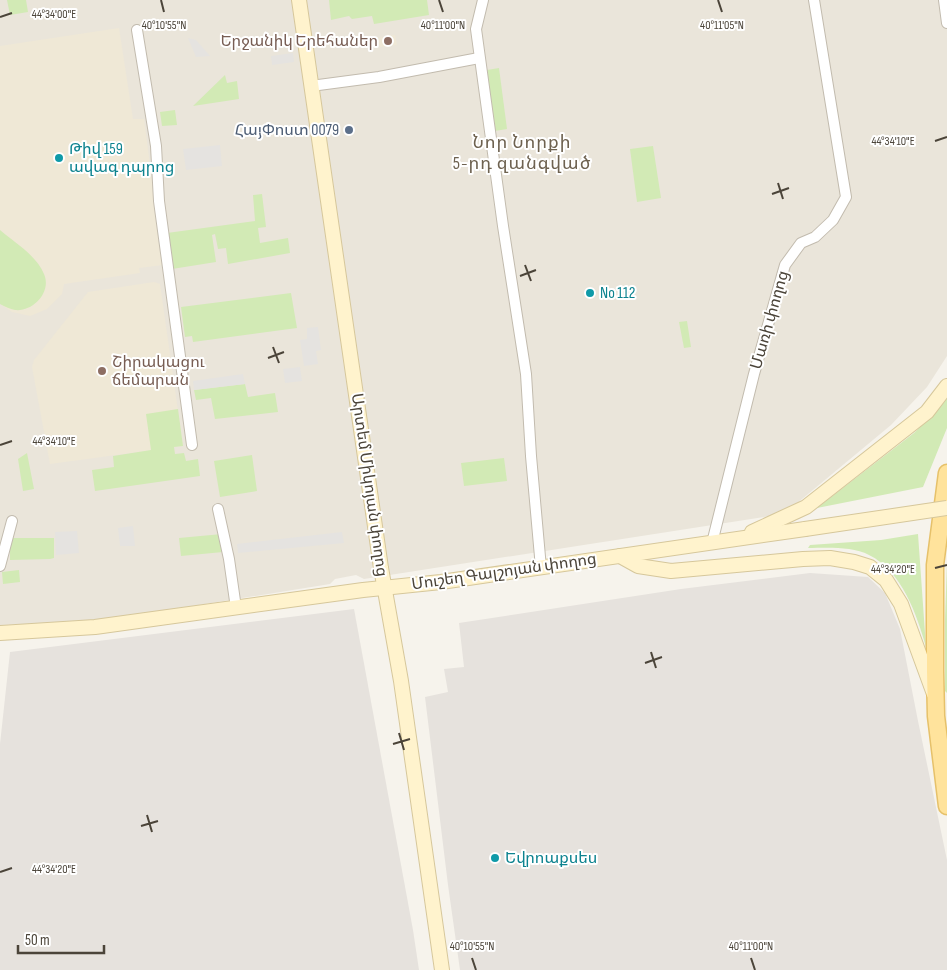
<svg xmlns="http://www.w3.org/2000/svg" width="947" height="970" viewBox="0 0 947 970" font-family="'Sofia Sans Condensed','Noto Sans Armenian',sans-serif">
<rect width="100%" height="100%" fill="#f6f3ec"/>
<polygon fill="#eae5da" points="0,0 947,0 947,356 927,387 891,425 796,504 770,516 364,579 356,575 335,579 330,584 93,622 0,625"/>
<g fill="#e6e2dd">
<polygon points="810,573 868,577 885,593 900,629 918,721 947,860 947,970 460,970 448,885 425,697 448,692 444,669 464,667 459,623 681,589"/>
<polygon points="354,609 413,930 419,970 0,970 0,744 10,652"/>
</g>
<g fill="#efe8d6">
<polygon points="119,28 133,119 144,119 163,265 139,268 140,273 64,284 62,294 47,309 30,316 12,312 0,304 0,46"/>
<polygon points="395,35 397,45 380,47 378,38"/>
<polygon points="154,282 160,284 183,446 50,464 32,367 34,360 88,292"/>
</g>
<g fill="#d2eab5">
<polygon points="7,0 26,0 28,12 10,15"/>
<polygon points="329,0 427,0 429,15 374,24 372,16 352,19 349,16 331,20"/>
<polygon points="499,68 507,129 495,131 487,70"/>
<polygon points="225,75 227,83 237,81 239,99 193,106"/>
<polygon points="175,110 177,125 162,126 160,112"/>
<polygon points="653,146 661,198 637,202 630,149"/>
<polygon points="262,194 266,227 258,228 260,243 288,238 290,253 228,264 226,248 218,249 215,234 212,235 216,262 172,269 167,233 255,221 253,195"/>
<path d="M0,230c14,12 37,26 44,44 8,18 -11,38 -29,36 -5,-1 -11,-4 -15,-6z"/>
<polygon points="291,293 297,328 193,342 192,336 185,337 181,307"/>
<polygon points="687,321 691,347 684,348 679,322"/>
<polygon points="245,384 248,397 275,393 278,412 215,419 211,398 196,400 194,390"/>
<polygon points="947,397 947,428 923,487 817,508 914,433 942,405"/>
<polygon points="178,409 183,446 174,447 175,454 184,453 186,461 198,459 200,476 95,491 92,470 114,467 113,456 151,450 146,414"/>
<polygon points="27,453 34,489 23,491 18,459"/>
<polygon points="252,455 257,491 220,497 214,461"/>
<polygon points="504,458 507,481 464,486 461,463"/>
<polygon points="222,534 223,552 181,556 179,538"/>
<path d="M918,534l8,113c-9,-32 -24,-76 -57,-92 -17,-9 -42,-7 -61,-7l2,-3 71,-5z"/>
<polygon points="10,538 54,538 54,558 50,559 10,560"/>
<polygon points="947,563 947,693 945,691 945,619"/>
<polygon points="19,570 20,582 3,584 2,572"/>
</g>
<g fill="#e5e3e0">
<polygon points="188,38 196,40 210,56 196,57"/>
<polygon points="293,53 294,62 272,65 271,56"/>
<polygon points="220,145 222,166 186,170 183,149"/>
<polygon points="318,327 321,350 316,351 318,364 304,366 300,340 307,339 307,328"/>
<polygon points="300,367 302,381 285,383 283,369"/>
<polygon points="243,374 245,384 194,390 193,381"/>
<polygon points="133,526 135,546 120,546 118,528"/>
<polygon points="77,531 79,553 56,555 55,532"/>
<polygon points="342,532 344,543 238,553 237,544"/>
</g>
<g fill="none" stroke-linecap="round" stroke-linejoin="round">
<defs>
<g id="street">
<polyline points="483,0 476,29 503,226 526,374 531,456 541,568"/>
<polyline points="944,0 947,23"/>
<polyline points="137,30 156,146 159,201 192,445"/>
<polyline points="311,86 379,77 479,58"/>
<polyline points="218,509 229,559 236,608"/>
<polyline points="712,543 754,374 785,265 801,243 815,237 833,220 846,197 814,0"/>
<polyline points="0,566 12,521"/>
</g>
<g id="secondary">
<polyline points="299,0 381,568 401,681 442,970"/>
<polyline points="752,532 806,507 927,412 947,386"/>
<polyline points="620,556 638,566 671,571 803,559 830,558 854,562 870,567 886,580 901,604 934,694"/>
<polyline points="0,633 95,627 363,590 441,582 805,529"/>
</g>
<polyline id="primary" points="947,473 935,565 935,671 936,716 947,806"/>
</defs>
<use href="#street" stroke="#c2bbae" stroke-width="12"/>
<use href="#secondary" stroke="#d6c79b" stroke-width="16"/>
<use href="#primary" stroke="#e6c16a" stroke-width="19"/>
<use href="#street" stroke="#fff" stroke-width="10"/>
<use href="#secondary" stroke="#fff3cd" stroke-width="14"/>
<use href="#primary" stroke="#ffe39c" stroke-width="16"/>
<defs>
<polyline id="secondary-bridge" points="805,529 947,508"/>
</defs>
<use href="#secondary-bridge" stroke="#d6c79b" stroke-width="16" stroke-linecap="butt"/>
<use href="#secondary-bridge" stroke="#fff3cd" stroke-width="14"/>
</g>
<path fill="none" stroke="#4b4439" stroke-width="2" d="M161,0l3,12M439,0l4,12M718,0l4,12M0,17l12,-4M935,141l12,-4M778,183l5,16M772,194l17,-6M525,265l6,16M520,276l16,-6M273,347l6,16M268,358l16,-6M0,445l12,-4M935,568l12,-3M651,652l5,16M645,663l17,-6M399,733l5,17M393,744l17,-5M147,815l5,17M141,826l17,-5M0,872l12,-4M472,958l4,12M751,958l4,12"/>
<g fill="#8d6e63" stroke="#fff" stroke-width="2">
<circle cx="388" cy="41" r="5"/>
<circle cx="102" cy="371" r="5"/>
</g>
<circle fill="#5c6f8a" stroke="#fff" stroke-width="2" cx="349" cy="130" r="5"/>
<g fill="#0f9aa8" stroke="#fff" stroke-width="2">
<circle cx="59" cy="158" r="5"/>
<circle cx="590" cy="293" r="5"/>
<circle cx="495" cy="858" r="5"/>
</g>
<g text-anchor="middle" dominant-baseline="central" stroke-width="4" stroke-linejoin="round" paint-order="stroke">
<g font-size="16" fill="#785e54" stroke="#fff" text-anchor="end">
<text x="378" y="41">Երջանիկ Երեհաներ</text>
<text x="112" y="362" text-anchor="start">Շիրակացու<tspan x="112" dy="18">ճեմարան</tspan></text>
</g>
<g font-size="16" fill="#4e5e75" stroke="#fff" text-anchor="end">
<text x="339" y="130">ՀայՓոստ 0079</text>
</g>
<g font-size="16" fill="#0d838f" stroke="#fff" text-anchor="start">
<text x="69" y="149">Թիվ 159<tspan x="69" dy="18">ավագ դպրոց</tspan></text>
<text x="600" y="293">No 112</text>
<text x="505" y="858">Եվրոաքսես</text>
</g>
<g font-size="16" fill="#4b4439" stroke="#fff">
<text transform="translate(770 320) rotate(-74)">Մառի փողոց</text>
<text transform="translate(369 485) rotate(82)">Արտեմ Միկոյան փողոց</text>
<text transform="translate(504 572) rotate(-8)">Մուշեղ Գալշոյան փողոց</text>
</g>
<g font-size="18" letter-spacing="1" fill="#6e6250" stroke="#fff">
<text x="522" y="142">Նոր Նորքի<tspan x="522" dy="21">5-րդ զանգված</tspan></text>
</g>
</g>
<g font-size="12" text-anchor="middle" fill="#4b4439" stroke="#fff" stroke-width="4" stroke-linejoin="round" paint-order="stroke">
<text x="54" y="18">44°34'00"E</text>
<text x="164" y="29">40°10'55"N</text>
<text x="443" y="29">40°11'00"N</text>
<text x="722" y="29">40°11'05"N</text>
<text x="893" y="145">44°34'10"E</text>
<text x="54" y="445">44°34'10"E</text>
<text x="893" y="573">44°34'20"E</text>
<text x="54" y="873">44°34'20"E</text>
<text x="472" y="950">40°10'55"N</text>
<text x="751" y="950">40°11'00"N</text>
</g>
<path d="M18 945v8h86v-8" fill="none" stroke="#4b4439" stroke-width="2.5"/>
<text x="25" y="945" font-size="15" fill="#4b4439" stroke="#ffffff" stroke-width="4" paint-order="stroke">50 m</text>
</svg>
